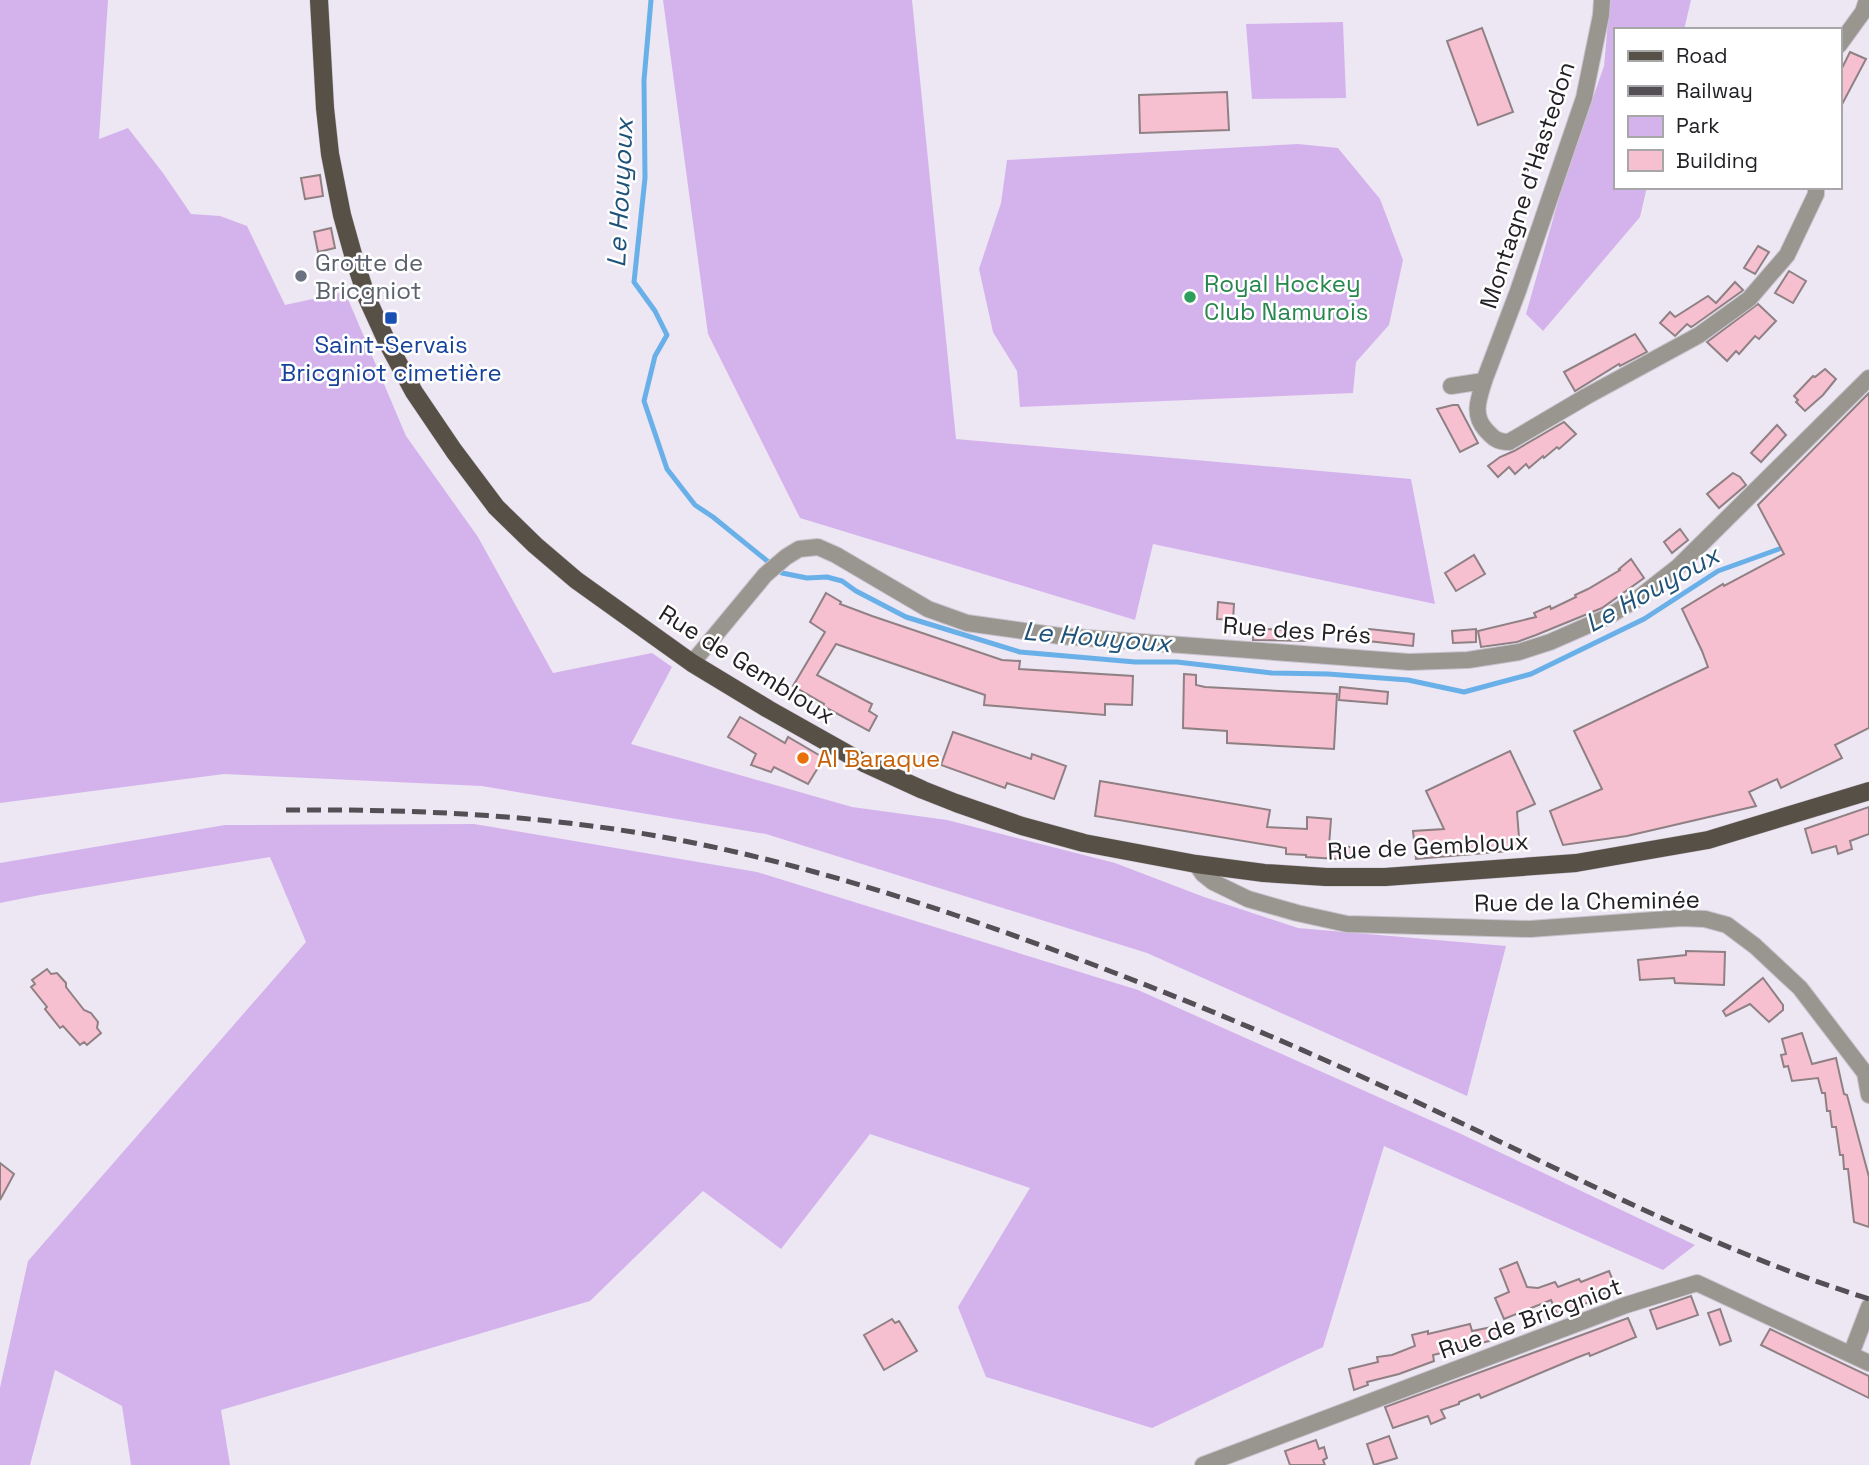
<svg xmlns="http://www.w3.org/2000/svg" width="1869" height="1465" viewBox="0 0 1869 1465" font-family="'Space Grotesk',sans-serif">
<rect width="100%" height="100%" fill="#ede6f3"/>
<g fill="#d4b3ed">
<polygon points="0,0 108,0 99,139 128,128 163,173 191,214 220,216 247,226 285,305 345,292 406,436 478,537 553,673 652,653 672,667 631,744 852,807 947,820 1115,863 1204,897 1298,928 1506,946 1467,1096 1147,953 766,834 482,786 224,774 0,803"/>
<polygon points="663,0 912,0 956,439 1411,479 1435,604 1153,544 1135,620 800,518 708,334"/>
<polygon points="1610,0 1691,0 1684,30 1615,30 1615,187 1647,187 1640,217 1543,331 1526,314 1563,184 1604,66"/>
<polygon points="1343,22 1346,98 1252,99 1246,24"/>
<polygon points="1298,144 1338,148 1380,199 1403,260 1389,325 1356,362 1353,393 1020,407 1017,371 993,332 979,269 1001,203 1007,160"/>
<polygon points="474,824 757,872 1138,990 1459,1133 1695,1245 1663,1270 1384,1146 1323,1347 1152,1428 986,1377 958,1307 1030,1188 870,1134 781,1249 703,1191 590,1301 221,1410 230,1465 131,1465 122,1406 55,1370 30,1465 0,1465 0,1388 28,1261 306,942 270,857 40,895 0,903 0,863 225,825"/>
</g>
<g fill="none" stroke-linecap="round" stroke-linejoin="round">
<polyline stroke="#69b0e9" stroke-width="5" points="651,0 644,80 645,178 634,282 655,311 667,335 655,356 644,401 667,469 695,505 713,517 782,573 807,578 827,577 842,581 856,591 906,617 1020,652 1135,662 1177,662 1272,673 1328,674 1408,680 1464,692 1531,674 1644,619 1718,571 1779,549"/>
</g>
<g fill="#f7c0d1" stroke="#8f8084" stroke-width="2">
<polygon points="1482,28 1513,112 1478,125 1447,41"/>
<polygon points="1850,52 1866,59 1839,110 1839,74"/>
<polygon points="1227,92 1229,130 1140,133 1139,95"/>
<polygon points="320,175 323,196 305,199 301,178"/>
<polygon points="331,228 335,248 318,252 314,232"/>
<polygon points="1758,246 1769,252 1755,274 1744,268"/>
<polygon points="1789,271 1806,281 1793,303 1775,293"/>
<polygon points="1735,282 1743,290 1742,291 1693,326 1691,327 1687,324 1675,336 1660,323 1670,312 1675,317 1708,296 1716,303"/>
<polygon points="1758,304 1776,321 1759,339 1755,336 1739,354 1736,351 1727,361 1707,342"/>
<polygon points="1635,334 1647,352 1620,366 1619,364 1575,391 1564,372"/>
<polygon points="1825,369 1836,379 1823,395 1805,411 1796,402 1798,400 1794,396 1813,376 1815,377"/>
<polygon points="1869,393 1869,728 1835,745 1842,758 1781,788 1777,779 1749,792 1756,806 1627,836 1563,845 1550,811 1602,789 1574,731 1708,667 1702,651 1682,609 1723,584 1724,586 1784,554 1758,505"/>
<polygon points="1453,405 1458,405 1478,443 1460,452 1437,409"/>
<polygon points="1564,422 1576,434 1559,449 1557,447 1544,458 1543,456 1529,468 1526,464 1515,474 1509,467 1498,477 1488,466 1500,457 1514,451"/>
<polygon points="1777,425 1786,435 1761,462 1751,453"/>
<polygon points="1733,473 1740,477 1746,485 1719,508 1707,494"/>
<polygon points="1680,529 1688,540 1672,553 1664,542"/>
<polygon points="1474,555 1485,574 1456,591 1445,573"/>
<polygon points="1631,559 1644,578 1602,608 1536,635 1517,642 1481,647 1478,631 1536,617 1534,613 1550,606 1551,609 1576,597 1575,595 1588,589 1620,570 1619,569"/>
<polygon points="826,593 841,602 840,604 872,616 1002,660 1020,661 1019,669 1133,676 1132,705 1105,704 1105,715 984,705 985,695 836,644 817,675 872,704 869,711 877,716 869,731 823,706 824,704 793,686 825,632 810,622"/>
<polygon points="1218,602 1234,604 1233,620 1217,619"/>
<polygon points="1253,629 1308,630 1308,641 1253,640"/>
<polygon points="1369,629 1414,634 1413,646 1368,641"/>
<polygon points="1476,629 1476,642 1453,643 1452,631"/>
<polygon points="1184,674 1196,675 1196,685 1205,687 1337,694 1334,749 1227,743 1227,731 1183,728"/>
<polygon points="1340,687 1388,692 1387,704 1339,700"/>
<polygon points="740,717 785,743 788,737 824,758 808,784 774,767 771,772 751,765 756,754 728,737"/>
<polygon points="953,732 1031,759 1032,754 1066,766 1054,799 1007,783 1005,788 941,765"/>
<polygon points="1510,751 1535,804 1517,812 1520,850 1416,859 1413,831 1444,829 1426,791"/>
<polygon points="1100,781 1270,810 1267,827 1307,829 1307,817 1331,819 1329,846 1352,847 1353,860 1306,857 1306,855 1286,854 1286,848 1095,816"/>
<polygon points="1869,807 1869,834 1850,841 1852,849 1838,854 1836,846 1812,853 1805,829"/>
<polygon points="1686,951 1725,952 1724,985 1675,983 1674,978 1640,980 1638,960 1686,955"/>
<polygon points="47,969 51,974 57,973 66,983 66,987 84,1010 91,1013 98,1022 97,1028 101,1033 87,1045 84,1042 80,1045 63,1026 60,1028 45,1009 47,1007 31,987 35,984 32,980"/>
<polygon points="1763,978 1783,1005 1783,1010 1769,1022 1750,1004 1726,1016 1723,1011"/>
<polygon points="1802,1033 1812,1064 1836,1058 1844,1094 1847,1095 1869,1177 1869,1227 1854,1222 1848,1169 1844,1169 1843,1155 1840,1155 1836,1127 1832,1127 1830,1111 1827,1111 1825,1093 1822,1093 1818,1078 1792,1081 1788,1066 1784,1067 1781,1055 1786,1054 1782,1039"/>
<polygon points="0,1163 14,1174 0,1200"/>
<polygon points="1517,1262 1527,1287 1538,1288 1555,1282 1558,1287 1579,1279 1581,1282 1609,1271 1616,1288 1597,1296 1598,1299 1557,1314 1551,1300 1504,1319 1495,1298 1509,1292 1500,1269"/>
<polygon points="1691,1296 1698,1315 1657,1329 1650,1310"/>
<polygon points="1720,1309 1731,1341 1720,1345 1708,1313"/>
<polygon points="1628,1318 1636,1337 1590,1356 1589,1353 1576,1358 1481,1398 1479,1394 1459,1402 1459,1404 1441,1410 1445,1418 1431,1424 1428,1416 1393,1428 1385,1407"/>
<polygon points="892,1319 895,1323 899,1321 917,1351 884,1370 864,1335"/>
<polygon points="1470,1324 1472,1331 1497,1326 1501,1338 1433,1355 1434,1361 1399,1374 1367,1382 1368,1385 1354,1390 1349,1369 1378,1362 1377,1357 1392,1355 1415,1346 1412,1335 1428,1331 1428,1334"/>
<polygon points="1770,1329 1869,1376 1869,1398 1761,1345"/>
<polygon points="1389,1436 1397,1458 1374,1465 1367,1444"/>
<polygon points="1316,1440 1319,1449 1324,1447 1327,1458 1323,1460 1325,1465 1290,1465 1285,1451"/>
</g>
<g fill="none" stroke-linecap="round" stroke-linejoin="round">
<defs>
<g id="minor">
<polyline points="1839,45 1863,12 1867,0"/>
<path d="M1484,381c-5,17 -12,33 1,48 8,9 12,13 24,13l78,-46 112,-61 50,-36 38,-44 29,-61v-7"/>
<polyline points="1451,386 1484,381 1518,291 1584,98 1601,15 1602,0"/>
<polyline points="692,663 765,575 786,557 799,549 818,547 836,555 928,609 967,623 1060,636 1409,662 1468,660 1519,652 1550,642 1607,617 1637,599 1679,566 1869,378"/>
<polyline points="1196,864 1203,874 1213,882 1248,899 1297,913 1347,924 1530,929 1682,918 1705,919 1727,925 1755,946 1800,988 1865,1073 1869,1095"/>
<polyline points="1851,1354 1869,1307"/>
<polyline points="1203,1465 1626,1305 1697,1283 1869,1363"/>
</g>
<polyline id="major" points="319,0 325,108 330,154 342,215 354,258 367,298 388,344 414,392 454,451 496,507 535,545 576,580 692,663 768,709 864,763 923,790 956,803 1022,826 1084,843 1196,864 1264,873 1326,877 1385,877 1576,863 1708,840 1869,791"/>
</defs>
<use href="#minor" stroke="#c9c3ce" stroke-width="18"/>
<use href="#major" stroke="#c9c3ce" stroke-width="19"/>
<use href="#minor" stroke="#99958f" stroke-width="16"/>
<use href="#major" stroke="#575047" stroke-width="18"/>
<path stroke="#534f55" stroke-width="5" stroke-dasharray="14 7" stroke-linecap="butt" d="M286,810c133,-1 262,5 393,30 94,18 186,45 276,75 141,48 279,103 414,165 166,75 326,164 500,219"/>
</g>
<circle fill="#6b7280" stroke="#fff" stroke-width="2.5" cx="301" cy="276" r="7"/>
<circle fill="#2e9e5b" stroke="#fff" stroke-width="2.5" cx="1190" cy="297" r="7"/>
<rect fill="#1a4fb4" stroke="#fff" stroke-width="2.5" x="384" y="311" width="14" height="14" rx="3.5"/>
<circle fill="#e8710a" stroke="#fff" stroke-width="2.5" cx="803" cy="758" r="7"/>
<g text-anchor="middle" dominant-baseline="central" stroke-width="5" stroke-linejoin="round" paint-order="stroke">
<g font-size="24" fill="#242126" stroke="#fff">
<text transform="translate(1527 185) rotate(-72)">Montagne d'Hastedon</text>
<text transform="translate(1297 630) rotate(4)">Rue des Prés</text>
<text transform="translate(747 664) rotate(32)">Rue de Gembloux</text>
<text transform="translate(1428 846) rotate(-3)">Rue de Gembloux</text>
<text transform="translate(1587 901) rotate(-1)">Rue de la Cheminée</text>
<text transform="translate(1530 1318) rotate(-20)">Rue de Bricgniot</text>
</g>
<g font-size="24" fill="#5b616d" stroke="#fff" text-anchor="start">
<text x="315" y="262">Grotte de<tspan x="315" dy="28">Bricgniot</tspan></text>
</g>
<g font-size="24" fill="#27864d" stroke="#fff" text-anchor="start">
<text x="1204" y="283">Royal Hockey<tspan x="1204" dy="28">Club Namurois</tspan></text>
</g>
<g font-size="24" fill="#164399" stroke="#fff">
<text x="391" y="344">Saint-Servais<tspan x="391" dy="28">Bricgniot cimetière</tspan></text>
</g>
<g font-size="24" fill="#c56008" stroke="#fff" text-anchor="start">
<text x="817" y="758">Al Baraque</text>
</g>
<g font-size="26" font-style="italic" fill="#1f5279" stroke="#fff">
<text transform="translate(620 193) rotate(-87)">Le Houyoux</text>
<text transform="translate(1652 589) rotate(-29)">Le Houyoux</text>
<text transform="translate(1097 637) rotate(5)">Le Houyoux</text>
</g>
</g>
<rect x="1614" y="28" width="228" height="161" fill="#ffffff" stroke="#a7a6a8" stroke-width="2"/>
<rect x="1628" y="51" width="35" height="10" fill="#575047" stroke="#a7a6a8" stroke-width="2"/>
<text x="1676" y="63" font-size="21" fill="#242126">Road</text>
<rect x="1628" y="86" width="35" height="10" fill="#534f55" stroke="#a7a6a8" stroke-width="2"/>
<text x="1676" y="98" font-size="21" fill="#242126">Railway</text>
<rect x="1628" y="116" width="35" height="21" fill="#d4b3ed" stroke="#a7a6a8" stroke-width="2"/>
<text x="1676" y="133" font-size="21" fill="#242126">Park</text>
<rect x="1628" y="150" width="35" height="21" fill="#f7c0d1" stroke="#a7a6a8" stroke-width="2"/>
<text x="1676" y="168" font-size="21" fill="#242126">Building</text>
</svg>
